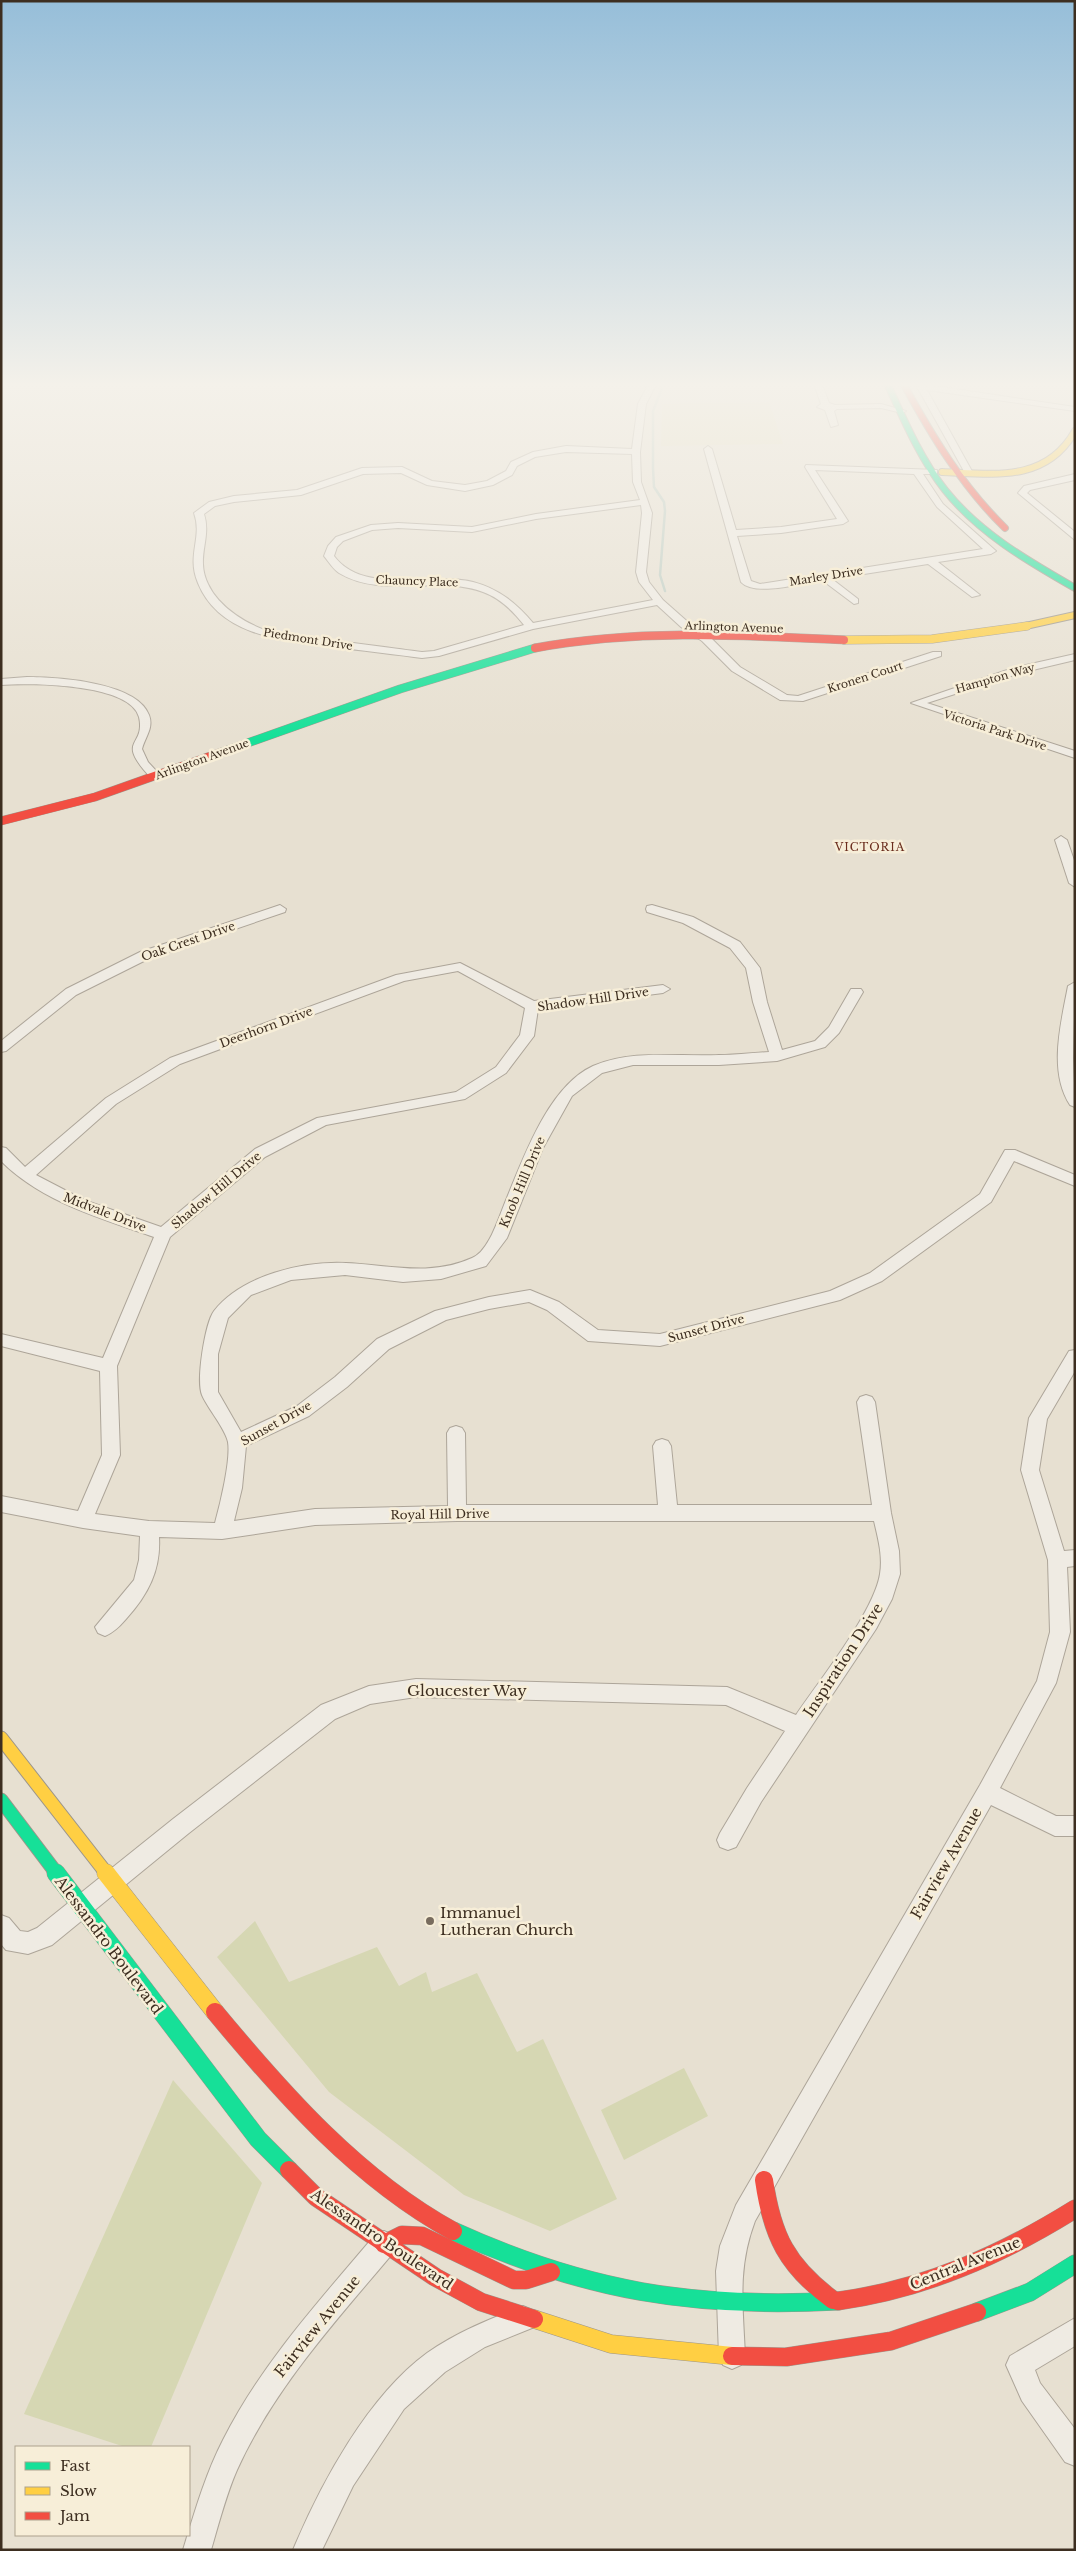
<svg xmlns="http://www.w3.org/2000/svg" width="1076" height="2551" viewBox="0 0 1076 2551" font-family="'Libre Baskerville',serif">
<rect width="100%" height="100%" fill="#e7e0d1"/>
<polygon fill="#e6dfc2" points="769,402 783,444 661,446 662,404"/>
<g fill="#d6d7b3">
<polygon points="255,1921 289,1982 377,1947 399,1986 426,1972 432,1992 477,1973 517,2052 543,2039 617,2199 550,2231 464,2195 329,2092 217,1957"/>
<polygon points="684,2068 708,2116 624,2160 601,2110"/>
<polygon points="173,2080 262,2183 151,2447 125,2447 24,2414"/>
</g>
<g fill="none" stroke-linecap="round" stroke-linejoin="round">
<polyline stroke="#bcccc2" stroke-width="2.5" points="664,383 653,411 653,468 654,487 664,502 665,511 660,575 665,591"/>
<defs>
<g id="street">
<path d="M649,383h8l-11,21 -6,48 1,30 11,31 -6,59 3,10 14,18 26,23 21,14 30,30 47,28 11,1 135,-44h8v4l-138,45 -23,-1 -48,-29 -30,-30 -21,-14 -24,-22 -124,24 -94,27 -17,2c-29,-4 -58,-7 -87,-11 -49,-6 -115,-10 -137,-64 -12,-28 5,-45 -4,-70l15,-11 25,-6 63,-6 65,-22 40,-1 30,14 33,4 22,-4 19,-10 5,-9 22,-10 33,-6 66,3 6,-45zM566,452l66,2 1,28 7,18 -104,14 -64,13 -74,-4 -27,2 -35,12 -8,9 -4,10c5,6 9,13 15,17 43,26 99,2 144,19 17,6 30,19 41,33l-90,26 -12,1c-33,-4 -66,-9 -99,-13 -16,-2 -33,-2 -49,-6 -25,-7 -55,-25 -66,-49 -13,-27 4,-45 -4,-70l11,-8 19,-4 67,-7 62,-21 38,-1 26,12 38,6 28,-6 19,-10 5,-9 18,-9zM641,505l1,8 -6,59 3,10 14,18 -120,23c-17,-20 -34,-34 -60,-41 -43,-11 -109,14 -139,-26l3,-9 6,-6 29,-11 26,-2 74,4 64,-13z"/>
<polygon points="915,383 1075,407 1075,411 927,390 973,473 969,476 965,473"/>
<polygon points="819,385 823,387 829,403 835,405 881,404 906,411 902,413 881,408 837,409 834,411 838,425 831,427 825,410 817,407 821,404 815,387"/>
<path d="M708,446l4,3 24,81 45,-3 56,-8 -32,-52 1,-2 131,5v4h-14l20,30 53,47 -5,3 -53,8 42,33 -8,2 -44,-33 -96,15 26,20v4l-4,1 -32,-24c-19,3 -67,17 -81,2l-37,-133zM815,470l99,4 23,33 46,42 -223,35 -9,-3 -14,-45 44,-3 62,-9 5,-3z"/>
<polygon points="1075,474 1075,480 1030,490 1027,493 1075,532 1075,540 1018,493 1024,486"/>
<polygon points="1075,654 1075,660 1020,673 927,703 1075,751 1075,758 911,703 1013,668"/>
<path d="M27,677c30,0 110,5 122,38 5,13 -4,22 -7,34l6,13 13,14 -2,2h-8c-37,-40 -5,-30 -12,-61 -9,-34 -110,-34 -138,-32v-6z"/>
<polygon points="1061,836 1067,840 1075,863 1075,887 1069,883 1055,840"/>
<polygon points="280,905 286,909 285,912 150,958 76,995 6,1051 1,1052 1,1041 66,989 140,952"/>
<path d="M652,905l41,12 47,25 20,26 7,34 15,48 33,-9 14,-14 22,-38h10l2,3 -24,41 -14,14 -48,14 -58,4h-86l-31,8 -30,23 -29,52 -36,90 -21,28 -45,13 -38,3 -58,-7 -54,5 -40,15 -23,23 -10,36v38l23,40 56,-26 38,-29 42,-38 58,-28 54,-14 41,-7 29,12 39,28 62,4 170,-43 40,-18 110,-79 25,-44h10l60,25v11l-61,-25 -23,41 -109,79 -42,19 -180,46 -72,-5 -41,-31 -18,-8 -40,7 -43,11 -57,29 -42,38 -38,29 -63,30 -4,42 -8,33 81,-12 133,-3 -1,-73 3,-5 6,-2 6,2 3,5 1,72h192l-5,-59 3,-5 6,-2 6,2 3,5 6,59h195l-15,-103 3,-5 6,-2 6,2 3,5 16,111 8,38 1,23 -8,25 -16,30 -115,173 -25,45 -8,3 -8,-3 -3,-7 3,-7 27,-45 38,-57 -59,-26 -310,-8 -46,7 -35,15 -146,114 -137,112 -24,9 -22,-4 -5,-6v-29l8,3 11,13 8,1 9,-4 136,-109 148,-114 48,-19 47,-7 311,8 69,28c23,-34 78,-103 84,-141 3,-18 -2,-36 -6,-53h-417l-142,4 -93,14 -63,-2c2,33 -11,58 -33,82 -6,7 -12,13 -21,17l-7,-3 -3,-6 39,-47 5,-20 1,-24 -57,-8 -82,-16v-16l77,15 24,-56 -2,-84 -99,-25v-12l102,24 51,-121c-54,-19 -112,-35 -153,-76v-14l5,1 19,19 81,-69 64,-40 226,-83 64,-12 74,38 129,-16 7,4 -7,4 -125,16 -4,27 -28,37 -41,26 -139,26 -61,32 -95,80 -53,129 3,89 -25,59 54,7 66,2c5,-18 16,-63 13,-81 -3,-14 -20,-33 -26,-47 -6,-14 3,-72 12,-84 28,-36 89,-50 132,-48 44,2 84,14 126,-5 16,-6 26,-38 32,-53 18,-43 43,-118 89,-139 39,-17 84,-9 126,-11 16,0 33,-2 50,-3l-16,-50 -7,-34 -16,-20 -47,-25 -36,-11 -1,-3 1,-3zM458,971l67,37 -5,27 -24,32 -40,25 -139,26 -62,31 -94,78 -77,-27 -48,-25 80,-71 64,-40 224,-83z"/>
<path d="M1075,982l-2,76 2,49 -5,-2c-22,-34 -9,-82 -2,-119z"/>
<path d="M1075,1350v21l-28,48 -8,51 25,81 11,-1v16l-8,1 3,65 -14,51 -56,105 56,28h19v20h-20l-64,-31 -236,416c-18,48 -12,85 -10,135l-4,9 -9,4 -9,-4 -4,-9 -3,-85 4,-25 16,-41 244,-420 57,-104 13,-49 -2,-72 -27,-90 8,-52 40,-67z"/>
<path d="M384,2231l9,4 4,9 -4,9c-57,68 -119,135 -156,217 -11,25 -18,53 -26,80h-28c11,-36 22,-75 40,-110 39,-77 97,-140 152,-205z"/>
<path d="M523,2306l9,4 4,9 -4,9 -47,19 -40,25 -41,37 -51,77 -31,64h-29c28,-67 75,-154 134,-197 30,-21 63,-34 96,-47z"/>
<polygon points="1075,2318 1075,2346 1035,2370 1040,2383 1075,2429 1075,2466 1065,2462 1022,2401 1006,2365 1010,2356"/>
</g>
<path id="fast-far3" d="M887,383c17,37 33,75 58,107 34,43 83,71 130,98"/>
<polyline id="fast-far2" points="222,752 400,689 535,648"/>
<polyline id="fast-far1" points="1,1800 57,1874"/>
<g id="fast">
<polyline points="56,1873 258,2139 289,2170"/>
<path d="M453,2231c132,60 241,78 385,70"/>
<polyline points="977,2312 1030,2292 1075,2264"/>
</g>
<g id="slow-far3">
<path d="M942,472c51,2 104,11 133,-41"/>
<polyline points="1021,627 1075,615"/>
</g>
<polyline id="slow-far2" points="844,640 932,639 1027,626"/>
<polyline id="slow-far1" points="1,1738 107,1874"/>
<g id="slow">
<polyline points="106,1873 215,2012"/>
<polyline points="534,2319 611,2344 732,2356"/>
</g>
<path id="jam-far2" d="M903,383c29,53 59,103 102,145"/>
<g id="jam-far1">
<path d="M535,648c103,-19 205,-13 309,-8"/>
<polyline points="1,821 95,797 222,752"/>
</g>
<g id="jam">
<path d="M215,2012c68,82 143,167 238,219"/>
<polyline points="289,2170 316,2197 435,2277 481,2302 534,2319"/>
<path d="M764,2180c8,56 23,86 69,120"/>
<polyline points="384,2244 402,2235 422,2236 514,2280 526,2280 551,2272"/>
<path d="M838,2301c87,-12 163,-46 237,-92"/>
<polyline points="732,2356 786,2357 891,2341 977,2312"/>
</g>
</defs>
<use href="#street" stroke="#ada599" stroke-width="2"/>
<use href="#fast-far3" stroke="#9c958a" stroke-width="8"/>
<use href="#fast-far2" stroke="#9c958a" stroke-width="9"/>
<use href="#fast-far1" stroke="#9c958a" stroke-width="15"/>
<use href="#fast" stroke="#9c958a" stroke-width="19"/>
<use href="#slow-far3" stroke="#9c958a" stroke-width="8"/>
<use href="#slow-far2" stroke="#9c958a" stroke-width="9"/>
<use href="#slow-far1" stroke="#9c958a" stroke-width="15"/>
<use href="#slow" stroke="#9c958a" stroke-width="19"/>
<use href="#jam-far2" stroke="#9c958a" stroke-width="8"/>
<use href="#jam-far1" stroke="#9c958a" stroke-width="9"/>
<use href="#jam" stroke="#9c958a" stroke-width="19"/>
<use href="#street" fill="#efebe3" fill-rule="evenodd"/>
<use href="#fast-far3" stroke="#16e098" stroke-width="6"/>
<use href="#fast-far2" stroke="#16e098" stroke-width="8"/>
<use href="#fast-far1" stroke="#16e098" stroke-width="13"/>
<use href="#fast" stroke="#16e098" stroke-width="18"/>
<use href="#slow-far3" stroke="#ffcf43" stroke-width="6"/>
<use href="#slow-far2" stroke="#ffcf43" stroke-width="8"/>
<use href="#slow-far1" stroke="#ffcf43" stroke-width="13"/>
<use href="#slow" stroke="#ffcf43" stroke-width="18"/>
<use href="#jam-far2" stroke="#f24e42" stroke-width="6"/>
<use href="#jam-far1" stroke="#f24e42" stroke-width="8"/>
<use href="#jam" stroke="#f24e42" stroke-width="18"/>
</g>
<linearGradient id="sky" x2="0" y2="1"><stop stop-color="#96bed9"/><stop offset="0.52" stop-color="#f4f1ea"/><stop offset="1" stop-color="#f4f1ea" stop-opacity="0"/></linearGradient>
<rect width="1076" height="740" fill="url(#sky)"/>
<circle fill="#786c5e" stroke="#f7eed8" stroke-width="2" cx="430" cy="1921" r="5"/>
<g text-anchor="middle" dominant-baseline="central" stroke-width="5" stroke-linejoin="round" paint-order="stroke">
<g font-size="11" fill="#3d2e20" stroke="#f7eed8">
<text transform="translate(826 576) rotate(-9)">Marley Drive</text>
<text transform="translate(417 581) rotate(2)">Chauncy Place</text>
<text transform="translate(734 627) rotate(2)">Arlington Avenue</text>
<text transform="translate(308 639) rotate(9)">Piedmont Drive</text>
<text transform="translate(865 677) rotate(-18)">Kronen Court</text>
<text transform="translate(995 678) rotate(-16)">Hampton Way</text>
<text transform="translate(995 730) rotate(18)">Victoria Park Drive</text>
<text transform="translate(202 759) rotate(-20)">Arlington Avenue</text>
</g>
<g font-size="11" letter-spacing="1" fill="#6b2e1e" stroke="#f7eed8">
<text x="870" y="847">VICTORIA</text>
</g>
<g font-size="12" fill="#3d2e20" stroke="#f7eed8">
<text transform="translate(188 941) rotate(-19)">Oak Crest Drive</text>
<text transform="translate(593 999) rotate(-8)">Shadow Hill Drive</text>
<text transform="translate(266 1027) rotate(-20)">Deerhorn Drive</text>
<text transform="translate(522 1182) rotate(-67)">Knob Hill Drive</text>
<text transform="translate(216 1190) rotate(-40)">Shadow Hill Drive</text>
<text transform="translate(105 1212) rotate(21)">Midvale Drive</text>
<text transform="translate(706 1328) rotate(-15)">Sunset Drive</text>
<text transform="translate(276 1423) rotate(-29)">Sunset Drive</text>
<text transform="translate(440 1514) rotate(-1)">Royal Hill Drive</text>
</g>
<g font-size="15" fill="#3d2e20" stroke="#f7eed8">
<text transform="translate(843 1660) rotate(-57)">Inspiration Drive</text>
<text x="467" y="1690">Gloucester Way</text>
<text transform="translate(946 1863) rotate(-60)">Fairview Avenue</text>
<text transform="translate(109 1945) rotate(53)">Alessandro Boulevard</text>
<text transform="translate(382 2239) rotate(34)">Alessandro Boulevard</text>
<text transform="translate(965 2263) rotate(-22)">Central Avenue</text>
<text transform="translate(317 2326) rotate(-51)">Fairview Avenue</text>
</g>
<g font-size="15" fill="#3d2e20" stroke="#f7eed8" text-anchor="start">
<text x="440" y="1912">Immanuel<tspan x="440" dy="17">Lutheran Church</tspan></text>
</g>
</g>
<rect width="1076" height="2551" fill="none" stroke="#3d2e20" stroke-width="5"/>
<rect x="15" y="2446" width="175" height="90" fill="#f7eed8" stroke="#ada18e"/>
<rect x="25" y="2462" width="25" height="8" fill="#16e098" stroke="#ada18e"/>
<text x="60" y="2471" font-size="15" fill="#3d2e20">Fast</text>
<rect x="25" y="2487" width="25" height="8" fill="#ffcf43" stroke="#ada18e"/>
<text x="60" y="2496" font-size="15" fill="#3d2e20">Slow</text>
<rect x="25" y="2512" width="25" height="8" fill="#f24e42" stroke="#ada18e"/>
<text x="60" y="2521" font-size="15" fill="#3d2e20">Jam</text>
</svg>
